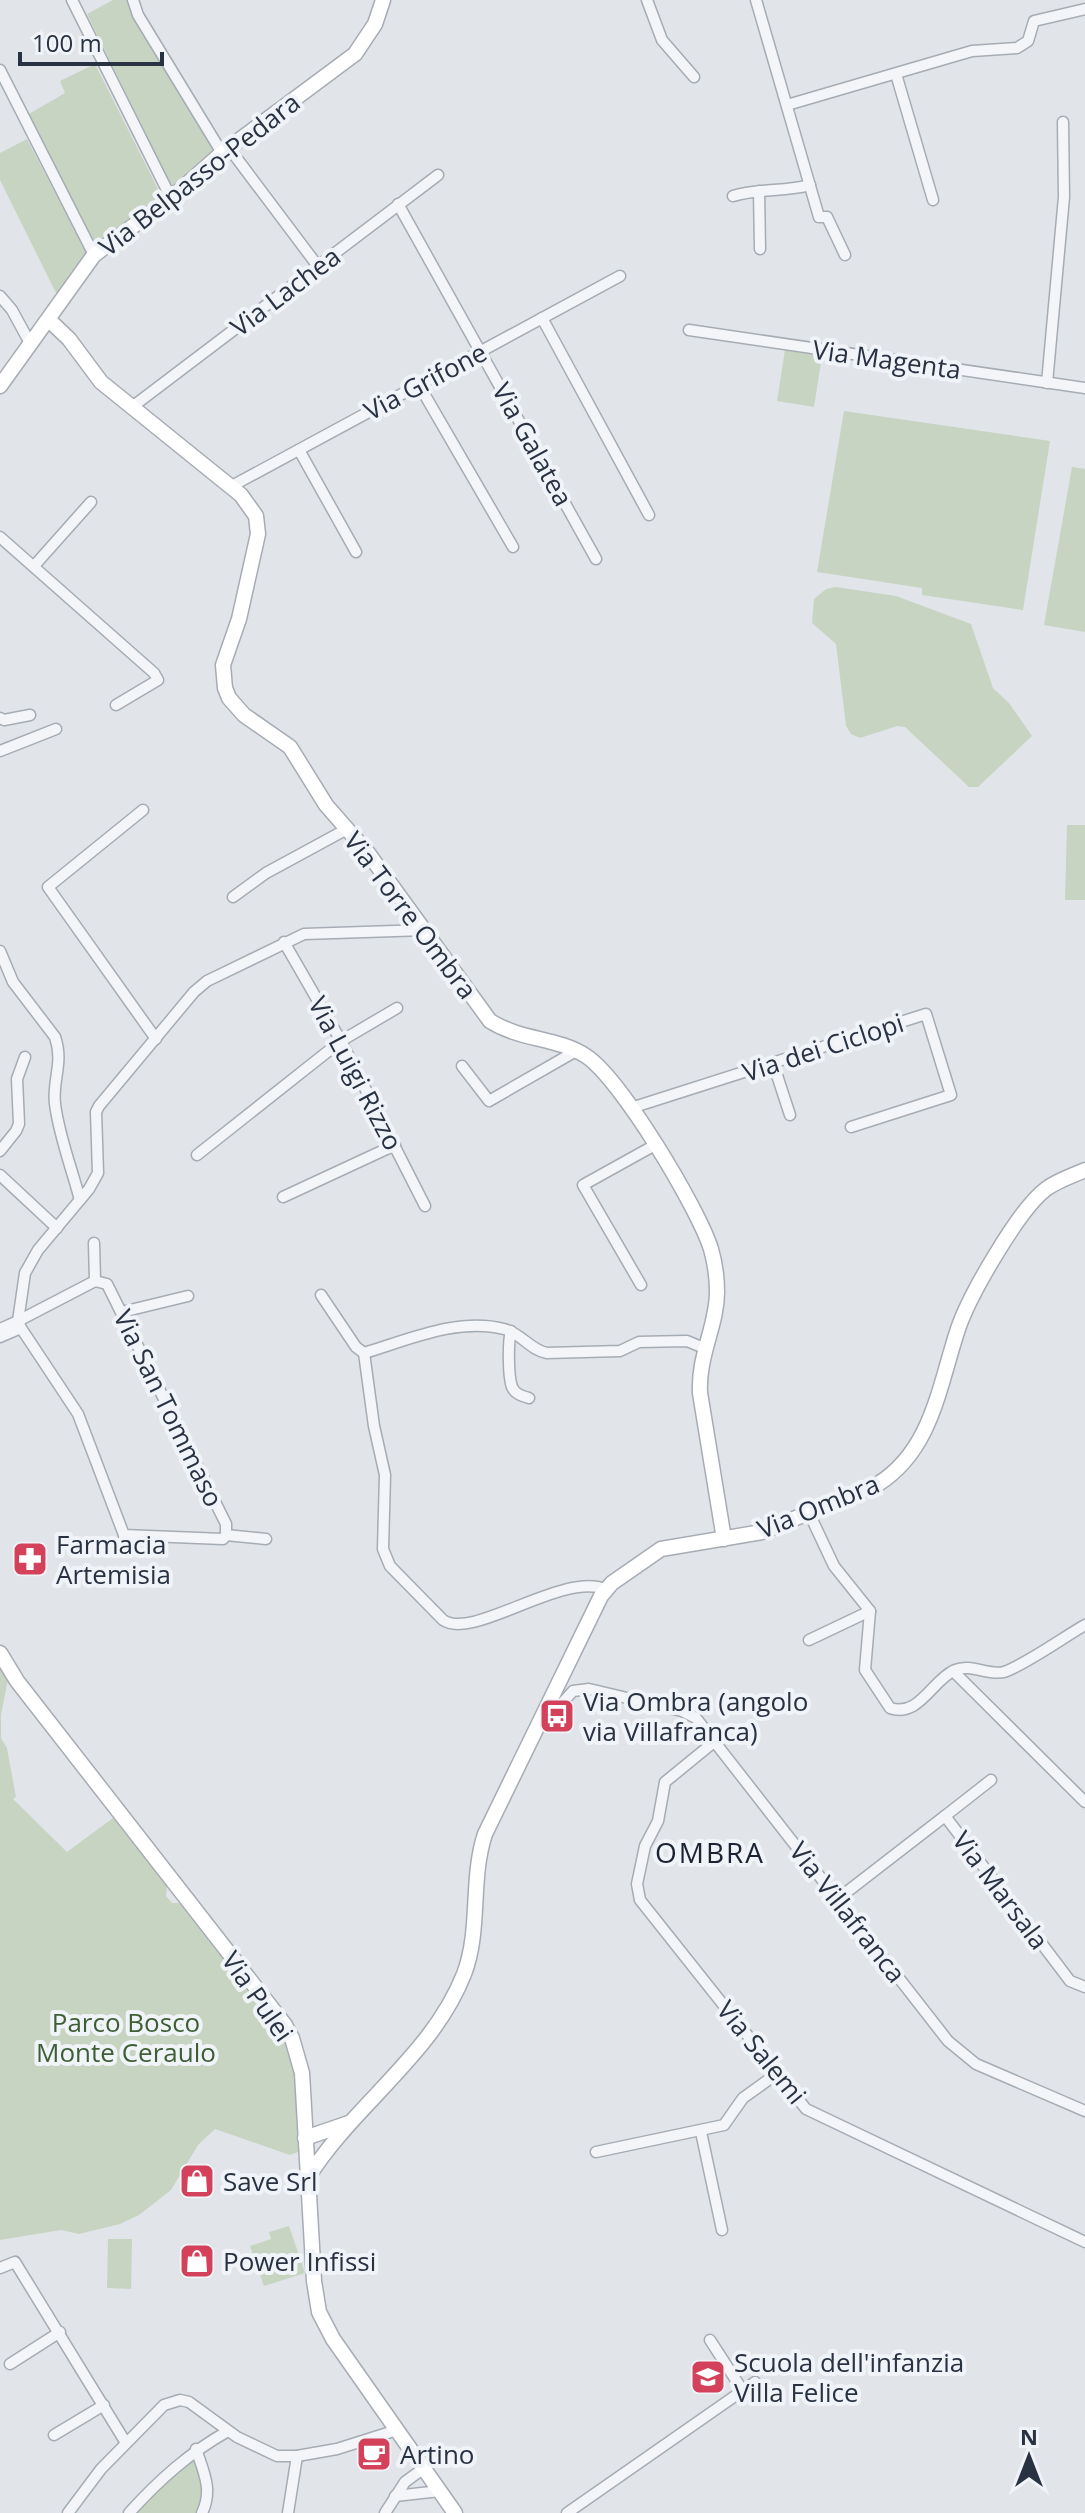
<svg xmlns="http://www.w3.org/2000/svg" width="1085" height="2513" viewBox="0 0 1085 2513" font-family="'Open Sans',sans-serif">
<rect width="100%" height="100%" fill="#e1e5ea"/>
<g fill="#c7d4c1">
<polygon points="113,0 129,0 138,27 214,151 172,187 87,14"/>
<polygon points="95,64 163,199 98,246 92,241 27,115 65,93 60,81"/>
<polygon points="27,139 86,252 86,259 58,297 0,180 0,153"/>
<polygon points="785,350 822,356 814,407 777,401"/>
<polygon points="844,411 1050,441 1023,610 922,595 922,588 817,572"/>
<polygon points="1072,467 1085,469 1085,632 1044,625"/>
<polygon points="836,587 896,596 971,624 993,688 1009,703 1032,736 978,787 969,787 905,727 897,726 860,738 851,734 846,726 836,644 812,623 814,599 826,589"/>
<polygon points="1067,825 1085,825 1085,900 1065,900"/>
<polygon points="0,1667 8,1679 1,1715 1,1738 7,1748 16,1797 13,1799 67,1852 113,1818 167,1886 166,1896 172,1903 180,1903 274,2022 289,2047 295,2078 298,2152 290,2155 215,2129 198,2145 171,2190 139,2215 120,2224 79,2234 61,2230 0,2240"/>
<polygon points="289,2226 305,2273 264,2286 250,2246 271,2239 269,2232"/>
<polygon points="108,2239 132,2239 131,2289 107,2288"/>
<polygon points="193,2458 196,2460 205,2486 199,2513 134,2513 157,2489"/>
</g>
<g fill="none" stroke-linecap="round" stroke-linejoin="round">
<defs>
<g id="street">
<polyline points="72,0 171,198"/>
<polyline points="133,0 138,15 222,153"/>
<polyline points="647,0 662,40 694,77"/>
<polyline points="756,0 819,217 827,217 845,255"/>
<polyline points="0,70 94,255"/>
<polyline points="896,74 933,200"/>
<polyline points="787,105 972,51 1017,48 1028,41 1034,21 1085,9"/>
<polyline points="229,148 317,265"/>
<polyline points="759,191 760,249"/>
<path d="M733,196c26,-8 52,-4 77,-11"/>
<polyline points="398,204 596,559"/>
<polyline points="0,296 12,310 31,345"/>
<polyline points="542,318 649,515"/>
<polyline points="689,330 1085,388"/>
<polyline points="1047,383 1064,197 1063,122"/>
<polyline points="419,385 513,547"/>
<polyline points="132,407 438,175"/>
<polyline points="299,450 356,552"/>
<polyline points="230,487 620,276"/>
<polyline points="0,537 154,673 158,680 116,705"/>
<polyline points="34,566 91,502"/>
<polyline points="0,718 4,720 30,715"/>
<polyline points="0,751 56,729"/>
<polyline points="143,810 48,887 156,1039"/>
<polyline points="233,897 266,873 347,829"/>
<polyline points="284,942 341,1041 425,1206"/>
<path d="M0,951l13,31 42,55c9,26 -3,43 0,67 4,32 17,65 25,96"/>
<polyline points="773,1063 790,1115"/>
<polyline points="462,1066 489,1101 576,1051"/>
<polyline points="631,1108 926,1014 951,1095 851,1127"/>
<polyline points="0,1151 16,1131 19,1124 17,1079 25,1057"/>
<polyline points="197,1155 341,1041 397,1008"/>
<polyline points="0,1175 57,1228"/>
<polyline points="283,1197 395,1145"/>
<polyline points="94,1243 95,1281"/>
<polyline points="641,1285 583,1185 655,1145"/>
<polyline points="321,1295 356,1347 364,1353"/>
<polyline points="122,1312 188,1296"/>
<polyline points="0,1329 18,1321 25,1273 38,1250 89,1189 98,1173 96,1112 99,1106 194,992 207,981 304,934 425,930"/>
<path d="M511,1331c-3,10 -3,45 1,56 3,7 10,9 17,11"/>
<polyline points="0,1337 21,1328 18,1321 95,1281 107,1284 226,1524 226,1535 223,1539 124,1535 78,1414 21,1328"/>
<path d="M364,1353l10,73 11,49 -2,74 7,17 53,54c30,21 118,-48 162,-31"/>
<path d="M364,1353c44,-13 94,-36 140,-24 17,4 26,21 43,24l73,-2 19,-9 48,-1 17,7"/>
<path d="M809,1513l25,53 36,45 -5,59 25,38c29,10 42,-28 65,-38 16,-7 33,6 49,2 21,-7 60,-35 81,-47"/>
<polyline points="124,1535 129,1549"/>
<polyline points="226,1535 266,1539"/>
<polyline points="809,1640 870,1611"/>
<polyline points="953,1671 1085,1802"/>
<polyline points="543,1714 548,1715 555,1711 573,1691 589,1689 682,1711 696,1718 948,2041 976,2064 1085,2111"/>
<polyline points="714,1742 665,1782 658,1821 645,1846 637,1884 640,1900 806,2109 1085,2242"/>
<polyline points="945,1816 991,1780"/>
<polyline points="839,1898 945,1816 1070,1981 1085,1987"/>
<polyline points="701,2132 722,2230"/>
<polyline points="596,2152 724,2125 743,2098 778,2073"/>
<polyline points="0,2268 15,2262 126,2443"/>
<polyline points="710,2340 743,2391"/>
<polyline points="10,2364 60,2332"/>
<polyline points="54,2435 104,2405"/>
<path d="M196,2449c8,24 17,41 6,64"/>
<polyline points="395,2496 440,2491"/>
<polyline points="68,2513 101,2469 164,2405 180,2400 189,2402 237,2437 277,2456 297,2456 337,2449 397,2430"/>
<path d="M129,2513c30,-33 60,-60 99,-82"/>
<polyline points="288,2513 297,2456"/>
<polyline points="385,2513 405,2482 424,2468"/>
<polyline points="567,2513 755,2382"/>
</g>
<g id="secondary">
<path d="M49,320l20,19 32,43 140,113 15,21 2,18 -19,85 -16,46 2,23 4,10 15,17 46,32 36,58 42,48 122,168c32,20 67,16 96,35 35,23 112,152 125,193 4,14 6,29 6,43 0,34 -19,63 -17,101l24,146"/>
<polyline points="0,386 94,255 171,198 222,153 355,54 375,24 383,0"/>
<polyline points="0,1653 17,1681 285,2025 292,2038 302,2073 314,2281 319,2312 333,2339 455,2513"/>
<polyline points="305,2138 349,2123"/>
<path d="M307,2179c45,-73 125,-123 157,-205 17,-44 6,-95 21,-140l116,-238 11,-13 49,-34 101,-17 116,-48c54,-34 61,-98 80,-155 11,-33 61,-120 88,-140 12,-9 26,-13 39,-19"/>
</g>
</defs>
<use href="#street" stroke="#a6acb4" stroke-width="13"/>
<use href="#secondary" stroke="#a6acb4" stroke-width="17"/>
<use href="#street" stroke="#f4f5f8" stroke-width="10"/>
<use href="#secondary" stroke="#fff" stroke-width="14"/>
</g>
<defs>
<symbol id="pharmacy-square" viewBox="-11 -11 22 22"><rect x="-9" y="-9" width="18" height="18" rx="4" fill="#d4415b" stroke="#f0f3f7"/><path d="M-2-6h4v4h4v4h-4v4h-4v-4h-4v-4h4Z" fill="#fff"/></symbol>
<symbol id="bus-square" viewBox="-11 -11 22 22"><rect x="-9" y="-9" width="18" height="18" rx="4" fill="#d4415b" stroke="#f0f3f7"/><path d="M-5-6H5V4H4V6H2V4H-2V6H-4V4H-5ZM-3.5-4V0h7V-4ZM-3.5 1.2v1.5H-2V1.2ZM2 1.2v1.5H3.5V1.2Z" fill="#fff"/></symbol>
<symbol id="shop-square" viewBox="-11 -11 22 22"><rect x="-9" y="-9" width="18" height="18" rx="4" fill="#d4415b" stroke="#f0f3f7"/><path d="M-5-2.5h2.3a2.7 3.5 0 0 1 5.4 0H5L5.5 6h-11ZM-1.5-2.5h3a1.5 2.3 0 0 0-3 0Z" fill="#fff"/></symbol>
<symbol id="school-square" viewBox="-11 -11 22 22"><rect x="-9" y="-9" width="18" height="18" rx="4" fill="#d4415b" stroke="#f0f3f7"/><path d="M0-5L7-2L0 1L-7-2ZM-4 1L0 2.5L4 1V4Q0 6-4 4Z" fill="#fff"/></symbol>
<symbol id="cafe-square" viewBox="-11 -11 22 22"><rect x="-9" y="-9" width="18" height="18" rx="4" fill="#d4415b" stroke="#f0f3f7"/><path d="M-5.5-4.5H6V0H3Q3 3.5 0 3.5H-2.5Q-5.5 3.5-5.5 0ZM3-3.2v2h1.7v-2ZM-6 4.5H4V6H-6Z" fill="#fff"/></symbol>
</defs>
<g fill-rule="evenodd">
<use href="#pharmacy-square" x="10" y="1539" width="40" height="40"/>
<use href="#bus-square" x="537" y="1696" width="40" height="40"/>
<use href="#shop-square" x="177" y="2161" width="40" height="40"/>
<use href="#shop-square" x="177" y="2241" width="40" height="40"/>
<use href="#school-square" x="688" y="2357" width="40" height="40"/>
<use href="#cafe-square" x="354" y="2434" width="40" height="40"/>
</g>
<g text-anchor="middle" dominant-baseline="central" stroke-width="8" stroke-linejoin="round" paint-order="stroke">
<g font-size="26" fill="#283242" stroke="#f0f3f7">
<text transform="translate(199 174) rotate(-38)">Via Belpasso-Pedara</text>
<text transform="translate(285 291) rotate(-37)">Via Lachea</text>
<text transform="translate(887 359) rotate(8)">Via Magenta</text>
<text transform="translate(425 381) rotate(-28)">Via Grifone</text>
<text transform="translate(533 444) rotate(61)">Via Galatea</text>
<text transform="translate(411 915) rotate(53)">Via Torre Ombra</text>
<text transform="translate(823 1047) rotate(-18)">Via dei Ciclopi</text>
<text transform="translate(356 1073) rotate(62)">Via Luigi Rizzo</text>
<text transform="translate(169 1408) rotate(64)">Via San Tommaso</text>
<text transform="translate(818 1506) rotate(-22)">Via Ombra</text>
<text transform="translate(1001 1890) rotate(53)">Via Marsala</text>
<text transform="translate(848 1912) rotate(52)">Via Villafranca</text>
<text transform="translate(258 1996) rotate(55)">Via Pulei</text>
<text transform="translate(762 2052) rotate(51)">Via Salemi</text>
</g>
<g font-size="26" fill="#283242" stroke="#f0f3f7" text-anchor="start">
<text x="56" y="1544">Farmacia<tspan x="56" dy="30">Artemisia</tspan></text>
<text x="583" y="1701">Via Ombra (angolo<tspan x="583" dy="30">via Villafranca)</tspan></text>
<text x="223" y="2181">Save Srl</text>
<text x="223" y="2261">Power Infissi</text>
<text x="734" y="2362">Scuola dell'infanzia<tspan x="734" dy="30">Villa Felice</tspan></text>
<text x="400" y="2454">Artino</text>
</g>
<g font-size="26" fill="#3e5f35" stroke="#f0f3f7">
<text x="126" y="2022">Parco Bosco<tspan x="126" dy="30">Monte Ceraulo</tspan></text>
</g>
<g font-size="28" letter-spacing="2" fill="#1b2333" stroke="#f0f3f7">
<text x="710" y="1852">OMBRA</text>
</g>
</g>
<g transform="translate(1029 2457)" stroke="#f0f3f7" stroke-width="6" paint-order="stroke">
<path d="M0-6L14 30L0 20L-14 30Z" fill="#283242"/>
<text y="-12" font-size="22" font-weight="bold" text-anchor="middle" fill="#283242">N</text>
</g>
<path d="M20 52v12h142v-12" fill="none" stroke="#283242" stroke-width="4"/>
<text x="32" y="52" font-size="24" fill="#283242" stroke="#f0f3f7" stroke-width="6" paint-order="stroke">100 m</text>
</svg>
